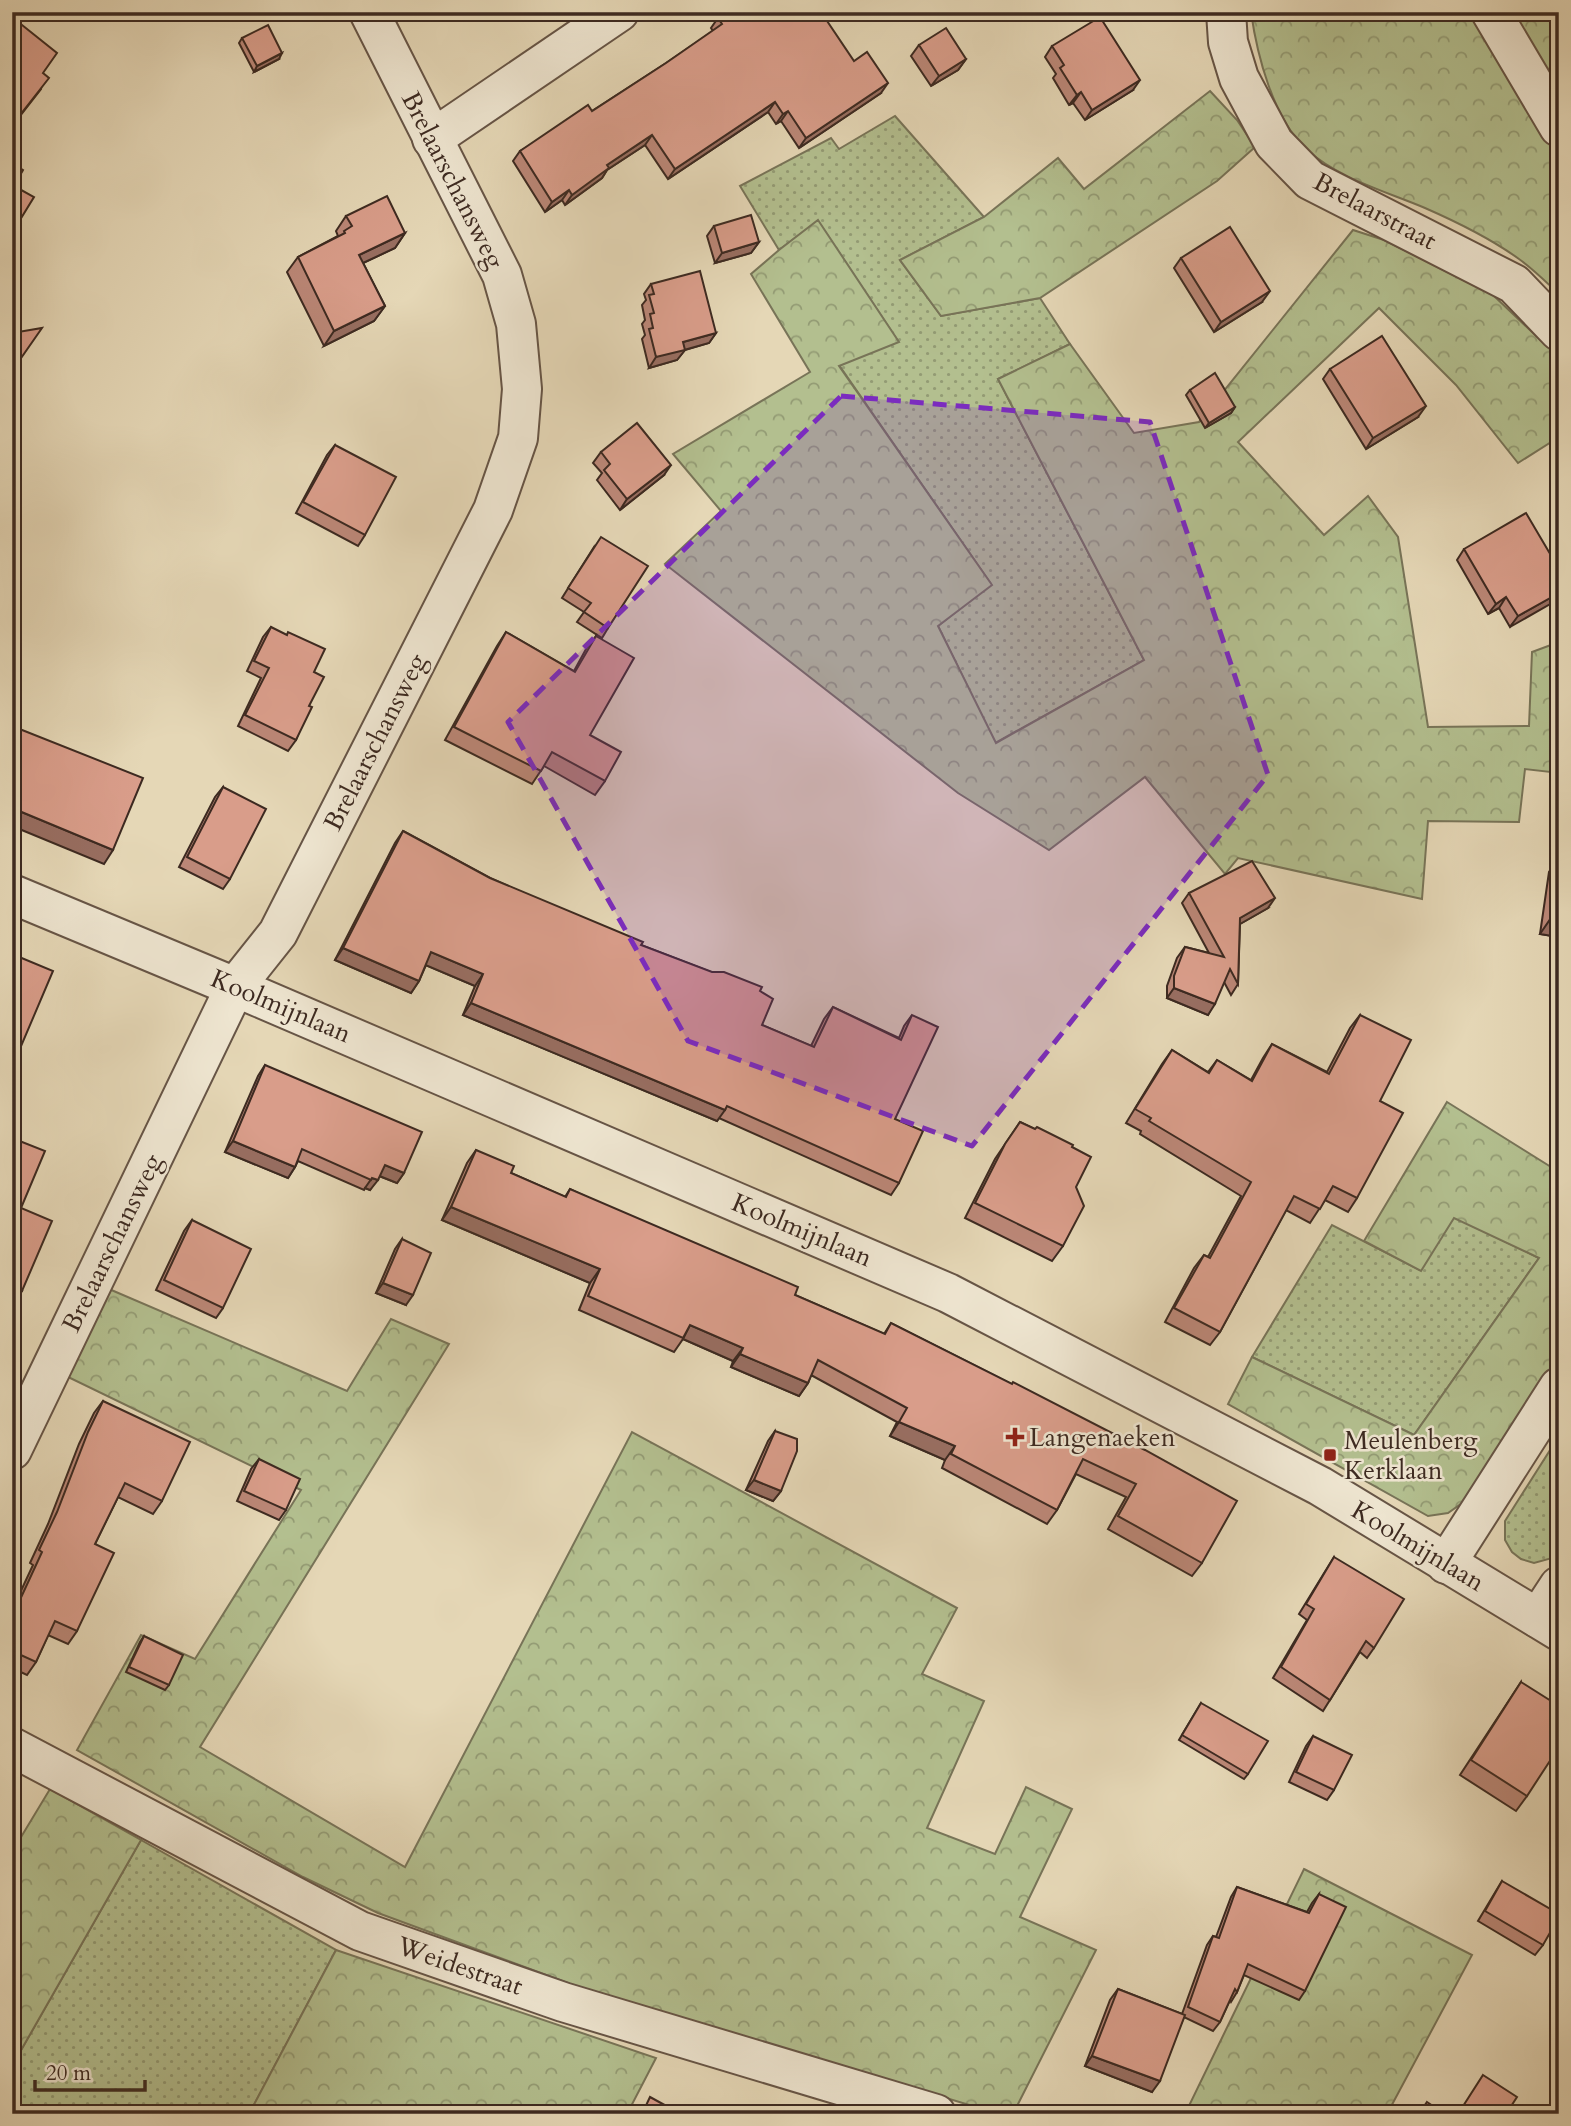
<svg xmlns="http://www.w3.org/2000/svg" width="1571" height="2126" viewBox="0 0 1571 2126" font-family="Cardo,serif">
<defs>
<pattern id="green-dots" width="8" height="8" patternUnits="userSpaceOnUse" patternTransform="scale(1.75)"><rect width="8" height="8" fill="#b3bf8f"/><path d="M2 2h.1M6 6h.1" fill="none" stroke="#939b74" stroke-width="1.8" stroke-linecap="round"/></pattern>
<pattern id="forest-crowns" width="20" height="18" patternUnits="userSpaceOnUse" patternTransform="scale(1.75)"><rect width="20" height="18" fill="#b3bf8f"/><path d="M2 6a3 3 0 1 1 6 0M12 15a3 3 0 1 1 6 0" fill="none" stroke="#939b74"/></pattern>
</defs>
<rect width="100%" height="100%" fill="#e5d7b6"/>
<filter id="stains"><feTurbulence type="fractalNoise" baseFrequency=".00286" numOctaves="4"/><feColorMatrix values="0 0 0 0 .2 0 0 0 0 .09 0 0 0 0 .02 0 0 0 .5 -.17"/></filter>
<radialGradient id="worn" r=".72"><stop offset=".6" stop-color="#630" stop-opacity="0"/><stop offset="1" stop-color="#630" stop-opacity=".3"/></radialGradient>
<g fill="url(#green-dots)" stroke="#787458" stroke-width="2">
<polygon points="895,116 984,217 900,260 941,316 1040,298 1070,344 998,379 1144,660 995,743 938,626 991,584 839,365 898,341 818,221 779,250 740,186 831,138 839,149"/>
<polygon points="1454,1217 1539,1258 1414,1435 1252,1357 1332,1225 1420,1270"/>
<polygon points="1559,1436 1559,1553 1556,1557 1534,1563 1521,1559 1512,1552 1505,1540 1505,1521"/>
<polygon points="141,1840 336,1950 249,2114 12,2114 12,2066"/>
</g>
<g fill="url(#forest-crowns)" stroke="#787458" stroke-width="2">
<path d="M1251,12h308v282c-13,-12 -26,-25 -40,-35 -29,-21 -62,-37 -94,-51 -40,-17 -86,-29 -119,-59 -33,-31 -49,-94 -55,-137z"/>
<polygon points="1210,91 1237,120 1255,147 1217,181 1040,298 941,316 900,260 984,217 1058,158 1084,189"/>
<polygon points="818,220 899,342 839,366 992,585 938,626 996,743 1144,660 998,379 1070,344 1134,433 1199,422 1353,230 1384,240 1493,295 1550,349 1559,362 1559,437 1518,463 1456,385 1379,308 1238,442 1324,535 1368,496 1398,537 1428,727 1529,726 1532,652 1559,642 1559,773 1525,769 1519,822 1428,821 1422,899 1238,858 1225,874 1145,777 1049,850 958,793 665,564 721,511 673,454 810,372 751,274 779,250"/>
<polygon points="1447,1102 1559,1172 1559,1355 1472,1496 1448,1513 1428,1516 1228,1404 1252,1357 1414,1435 1539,1258 1454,1218 1421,1271 1364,1241"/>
<polygon points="109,1289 347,1391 391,1319 449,1344 200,1747 405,1867 632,1432 957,1608 922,1674 984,1701 927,1828 995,1854 1026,1787 1072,1809 1020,1917 1096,1950 1013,2114 999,2114 576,1986 378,1913 303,1877 77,1750 141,1635 195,1659 301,1490 66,1376"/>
<polygon points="50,1789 141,1840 12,2066 12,1852"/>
<polygon points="1304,1869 1472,1955 1387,2114 1185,2114"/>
<polygon points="336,1950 656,2058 627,2114 249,2114"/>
</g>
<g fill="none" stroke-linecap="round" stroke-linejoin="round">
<defs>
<g id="minor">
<polyline points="1226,12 1228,42 1239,78 1274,143 1310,180 1514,284 1559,331"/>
<polyline points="1491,12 1559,127"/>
<polyline points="432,139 619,12"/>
<polyline points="12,894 235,987 948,1293 1320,1486 1559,1631"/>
<polyline points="12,1450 235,987 278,933 493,510 518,438 522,389 516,324 502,275 369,12"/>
<polyline points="1446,1564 1559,1387"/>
<polyline points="1538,1618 1559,1586"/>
<polyline points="12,1747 360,1931 563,2002 936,2114"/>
</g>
</defs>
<use href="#minor" stroke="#675546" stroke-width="42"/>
<use href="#minor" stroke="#eee5d0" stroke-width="38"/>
</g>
<g fill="#bb8777" stroke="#3d2a21" stroke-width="2">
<polygon points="718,18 854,61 881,93 799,148 781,121 776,124 768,112 668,179 645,145 607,170 602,178 565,205 562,200 545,212 513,161 520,151 592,111 666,63 713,31 711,28"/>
<polygon points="12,27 43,73 41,89 13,125 12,125"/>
<polygon points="242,38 279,59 254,72 239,43"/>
<polygon points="919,45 966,59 958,70 931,86 911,56"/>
<polygon points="1052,46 1133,90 1085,120 1073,103 1069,105 1053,78 1056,74 1045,57"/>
<polygon points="346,216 405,233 395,248 363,263 385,306 374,321 324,346 287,272 298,257 338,236 336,231"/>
<polygon points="714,226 759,242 751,253 715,263 707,236"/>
<polygon points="1181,258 1262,302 1214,332 1174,268"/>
<polygon points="651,284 716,333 709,343 685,350 677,360 649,368 642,339 645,335 642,324 645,320 642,305 646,300 644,294"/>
<polygon points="1330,369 1418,417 1366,449 1323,379"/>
<polygon points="1190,390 1235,407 1231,413 1205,428 1186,395"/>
<polygon points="335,445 365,535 358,546 296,513 327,455"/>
<polygon points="601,452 664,475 620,510 597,480 602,473 593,463"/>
<polygon points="594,547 608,628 602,638 577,622 584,612 562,598"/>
<polygon points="1464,549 1559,569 1510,627 1499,608 1488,614 1457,560"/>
<polygon points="271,627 314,672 309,706 296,740 288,751 238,726 261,678 247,671 263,637"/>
<polygon points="506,632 574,671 586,649 596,636 590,735 605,781 595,795 544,766 532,784 445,740 497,646"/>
<polygon points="223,787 230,879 223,889 179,867 215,797"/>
<polygon points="403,831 490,878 641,945 760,991 762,1025 811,1046 824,1019 833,1007 899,1038 904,1026 912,1015 895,1119 899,1183 891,1195 719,1118 717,1121 463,1015 475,986 426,965 419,981 411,993 335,960 395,843"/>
<polygon points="1559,858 1559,939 1551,938 1552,936 1540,934 1549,872"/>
<polygon points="1189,893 1268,908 1240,924 1238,984 1231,995 1224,982 1208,1015 1167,998 1167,986 1177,958 1185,947 1209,953 1182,903"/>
<polygon points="1360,1015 1380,1101 1357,1198 1348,1212 1325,1200 1310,1223 1286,1210 1220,1332 1210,1345 1165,1322 1194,1268 1204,1255 1208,1257 1241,1196 1140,1134 1141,1131 1126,1123 1162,1064 1172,1050 1208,1072 1217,1060 1251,1080 1263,1058 1272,1044 1327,1072 1350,1028"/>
<polygon points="265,1065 404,1173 397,1183 379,1176 370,1190 365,1188 364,1190 298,1161 295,1167 288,1178 225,1152 258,1076"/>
<polygon points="1020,1122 1072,1147 1063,1246 1052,1261 965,1218 995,1159"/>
<polygon points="476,1150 511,1173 565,1197 570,1189 795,1295 884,1334 891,1323 1011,1384 1145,1450 1202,1563 1192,1576 1108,1529 1126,1497 1076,1474 1057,1510 1047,1524 942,1468 945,1460 890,1436 897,1422 811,1375 808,1383 799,1396 731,1367 733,1361 683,1339 674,1352 579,1310 590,1283 442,1220 467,1163"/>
<polygon points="192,1220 223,1308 216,1318 156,1290 184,1231"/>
<polygon points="402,1239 406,1305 376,1293 395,1249"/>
<polygon points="103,1401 162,1501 153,1514 118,1497 95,1544 77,1631 68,1644 48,1635 36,1662 27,1675 12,1668 12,1610 33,1565 30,1563 48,1524 79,1444 94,1413"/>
<polygon points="775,1431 781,1491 773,1501 746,1490 768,1441"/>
<polygon points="259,1459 286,1510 279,1520 237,1501 251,1469"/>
<polygon points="1334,1557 1374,1648 1367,1658 1360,1652 1323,1711 1273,1678 1307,1620 1299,1614"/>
<polygon points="144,1636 169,1685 165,1690 126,1672 140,1642"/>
<polygon points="1521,1682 1527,1796 1516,1811 1460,1775"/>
<polygon points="1201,1703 1248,1774 1244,1779 1179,1740"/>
<polygon points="1313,1736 1334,1790 1327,1800 1289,1782 1306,1746"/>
<polygon points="1502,1881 1543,1945 1535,1955 1478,1921"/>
<polygon points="1237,1887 1307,1912 1312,1903 1319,1894 1305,1991 1299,2000 1244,1975 1237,1992 1231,2002 1230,2000 1220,2022 1213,2031 1184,2017 1152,2092 1085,2066 1110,2000 1118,1989 1182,2014 1207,1945 1213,1936 1216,1937 1231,1897"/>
</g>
<g fill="#986e61" stroke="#3d2a21" stroke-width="2">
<polygon points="282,53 279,59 254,72 257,66"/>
<polygon points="966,59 958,70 931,86 939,76"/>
<polygon points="1140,80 1133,90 1085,120 1092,110"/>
<polygon points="888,83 881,93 799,148 806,138"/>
<polygon points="1081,92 1073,103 1069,105 1077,95"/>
<polygon points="775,102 768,112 668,179 675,169"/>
<polygon points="788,111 781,121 776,124 783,114"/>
<polygon points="652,135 645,145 607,170 602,178 565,205 572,195 607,165"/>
<polygon points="569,190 562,200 545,212 552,202"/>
<polygon points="405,233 395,248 348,270 359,255"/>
<polygon points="759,242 751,253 715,263 722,253"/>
<polygon points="1270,291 1262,302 1214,332 1221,322"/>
<polygon points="385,306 374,321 324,346 334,331"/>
<polygon points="716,333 709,343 684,350 685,350 677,360 649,368 656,357 683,342"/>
<polygon points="1426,406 1418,417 1366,449 1373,438"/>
<polygon points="1235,407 1231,413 1205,428 1209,423"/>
<polygon points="671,465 664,475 620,510 627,499"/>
<polygon points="1559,593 1559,599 1510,627 1518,616"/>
<polygon points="1506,597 1499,608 1488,614 1496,604"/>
<polygon points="12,808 113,850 104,864 12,826"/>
<polygon points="1275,898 1268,908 1233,928 1240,918"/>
<polygon points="1551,918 1559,920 1559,926 1552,936 1540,934"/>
<polygon points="1559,928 1559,939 1551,938"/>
<polygon points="343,948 419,981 411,993 335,960"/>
<polygon points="431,952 483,974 475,986 423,964"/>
<polygon points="1174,988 1215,1004 1208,1015 1167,998"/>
<polygon points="471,1003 725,1110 717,1121 463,1015"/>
<polygon points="233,1141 295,1167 288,1178 225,1152"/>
<polygon points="385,1165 404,1173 397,1183 377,1175"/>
<polygon points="372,1178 378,1180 370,1190 365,1188"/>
<polygon points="451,1207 600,1269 590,1283 442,1220"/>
<polygon points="383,1283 413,1295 406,1305 376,1293"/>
<polygon points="12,1287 22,1291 16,1300 12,1299"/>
<polygon points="690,1325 743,1348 733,1361 683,1339"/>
<polygon points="740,1354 808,1383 799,1396 731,1367"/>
<polygon points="899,1422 955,1446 945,1460 890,1436"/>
<polygon points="754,1480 781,1491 773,1501 746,1490"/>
<polygon points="1092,2056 1160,2081 1152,2092 1085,2066"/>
</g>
<g fill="#d99d8a" stroke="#3d2a21" stroke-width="2">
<polygon points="727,12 821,12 854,61 867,52 888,83 806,138 788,111 783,114 775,102 675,169 652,135 607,165 609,168 572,195 569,190 552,202 520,151 588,105 592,111 666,63 722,24 718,18"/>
<polygon points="1100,17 1140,80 1092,110 1081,92 1077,95 1060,68 1064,65 1052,46"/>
<polygon points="17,21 57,53 43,73 49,78 20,115 12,109 12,27"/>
<polygon points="268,25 282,53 257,66 242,38"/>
<polygon points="946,28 966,59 939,76 919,45"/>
<polygon points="12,163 23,170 14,186 34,197 12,233"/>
<polygon points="387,196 405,233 359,255 385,306 334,331 298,257 345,233 344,231 352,226 346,216"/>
<polygon points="751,215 759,242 722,253 714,226"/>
<polygon points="1230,227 1270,291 1221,322 1181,258"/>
<polygon points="700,271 716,333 683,342 685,350 656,357 649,329 653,328 650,314 654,313 649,295 654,294 651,284"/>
<polygon points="42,328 12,371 12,333"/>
<polygon points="1382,336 1426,406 1373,438 1330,369"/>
<polygon points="1215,373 1235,407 1209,423 1190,390"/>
<polygon points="637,423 671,465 627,499 604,470 610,464 601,452"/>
<polygon points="335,445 396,477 365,535 303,502"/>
<polygon points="1526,513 1559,569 1559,593 1518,616 1506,597 1496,604 1464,549"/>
<polygon points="601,537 648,566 608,628 584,612 591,603 568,588"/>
<polygon points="271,627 287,635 288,632 325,649 314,672 324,677 309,706 312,707 296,740 245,715 269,668 254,661"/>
<polygon points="506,632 575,672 596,636 634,658 590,735 621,752 605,781 552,752 541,771 454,727"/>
<polygon points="12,726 143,778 113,850 12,808"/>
<polygon points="223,787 266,809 230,879 187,857"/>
<polygon points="403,831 490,878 643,942 641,945 712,972 724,972 762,987 760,991 773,999 762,1025 814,1047 833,1007 901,1040 912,1015 938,1027 895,1119 923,1131 899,1183 727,1106 725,1110 471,1003 483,974 431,952 419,981 343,948"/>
<polygon points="1252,861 1275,898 1240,918 1238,984 1230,969 1215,1004 1174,988 1174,976 1185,947 1224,957 1189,893"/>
<polygon points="1559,864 1559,920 1551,918"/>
<polygon points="12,954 53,971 13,1065 12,1064"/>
<polygon points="1360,1015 1411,1040 1380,1101 1403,1113 1357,1198 1333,1186 1320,1209 1294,1196 1220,1332 1174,1308 1204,1255 1210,1258 1251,1182 1149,1121 1151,1118 1135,1109 1172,1050 1209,1073 1217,1060 1252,1081 1272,1044 1329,1074"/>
<polygon points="265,1065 422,1132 404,1173 385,1165 378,1180 372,1178 371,1180 302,1149 295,1167 233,1141"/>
<polygon points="1020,1122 1035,1129 1037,1127 1073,1145 1072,1147 1091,1157 1076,1187 1084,1206 1063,1246 975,1203 1005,1144"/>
<polygon points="12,1138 45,1151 21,1208 52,1221 22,1291 12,1287"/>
<polygon points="476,1150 514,1166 511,1173 566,1197 570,1189 798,1287 795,1295 885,1334 891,1323 1012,1384 1013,1382 1145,1450 1237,1501 1202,1563 1118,1516 1136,1484 1083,1459 1057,1510 951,1454 955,1446 899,1422 907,1408 818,1360 808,1383 740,1354 743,1348 690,1325 683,1338 588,1296 600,1269 451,1207"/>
<polygon points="192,1220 251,1249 223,1308 164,1280"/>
<polygon points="402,1239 431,1253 413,1295 383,1283"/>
<polygon points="103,1401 190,1442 162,1501 125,1483 95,1544 114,1553 77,1631 55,1621 36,1662 12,1651 12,1617 42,1552 39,1550 57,1512 88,1432"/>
<polygon points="775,1431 797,1439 797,1451 781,1491 754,1480"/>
<polygon points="259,1459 300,1479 286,1510 244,1491"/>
<polygon points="1334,1557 1404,1599 1374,1648 1366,1641 1330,1700 1281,1667 1314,1609 1306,1604"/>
<polygon points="144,1636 183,1655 169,1685 129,1667"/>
<polygon points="1521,1682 1559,1706 1559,1747 1527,1796 1471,1760"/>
<polygon points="1201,1703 1268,1741 1248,1774 1182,1735"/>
<polygon points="1313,1736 1352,1755 1334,1790 1296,1772"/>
<polygon points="1502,1881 1559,1914 1559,1917 1543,1945 1485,1911"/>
<polygon points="1237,1887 1309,1913 1319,1894 1346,1907 1305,1991 1248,1964 1237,1992 1235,1989 1220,2022 1188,2007 1213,1936 1219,1938"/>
<polygon points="1118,1989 1185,2015 1160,2081 1092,2056"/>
<polygon points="1483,2075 1517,2097 1506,2114 1458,2114"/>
<polygon points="650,2097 681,2114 642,2114"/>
<polygon points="1427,2102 1445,2114 1419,2114"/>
</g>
<path fill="#7b2cbf" fill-opacity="0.2" stroke="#7b2cbf" stroke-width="5" stroke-dasharray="14 9" stroke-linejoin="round" d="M841,396l309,26 118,353 -296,371 -284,-105 -180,-319z"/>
<g fill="#8f2418" stroke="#eee5d0" stroke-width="2.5">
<path d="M1011.5 1426.5h7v7h7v7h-7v7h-7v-7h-7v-7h7z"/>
<rect x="1323" y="1448" width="14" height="14" rx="3.5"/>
</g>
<g text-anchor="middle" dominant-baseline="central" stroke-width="5" stroke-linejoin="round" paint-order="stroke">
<g font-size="26" fill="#3d2a21" stroke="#eee5d0">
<text transform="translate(453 180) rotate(63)">Brelaarschansweg</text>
<text transform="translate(1375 211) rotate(28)">Brelaarstraat</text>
<text transform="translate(375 742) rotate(-63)">Brelaarschansweg</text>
<text transform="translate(281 1006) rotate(23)">Koolmijnlaan</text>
<text transform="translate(802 1230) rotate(23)">Koolmijnlaan</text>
<text transform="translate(112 1243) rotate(-64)">Brelaarschansweg</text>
<text transform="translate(1418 1546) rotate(31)">Koolmijnlaan</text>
<text transform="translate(460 1966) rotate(19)">Weidestraat</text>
</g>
<g font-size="26" fill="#3d2a21" stroke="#eee5d0" text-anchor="start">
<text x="1029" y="1437">Langenaeken</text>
<text x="1344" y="1440">Meulenberg<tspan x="1344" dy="30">Kerklaan</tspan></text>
</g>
</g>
<rect width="1571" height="2126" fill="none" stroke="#e5d7b6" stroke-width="42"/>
<rect x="14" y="14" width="1543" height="2098" fill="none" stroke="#3d2a21" stroke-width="3.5"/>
<rect x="21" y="21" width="1529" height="2084" fill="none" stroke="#3d2a21" stroke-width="2"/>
<path d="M35 2080v10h110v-10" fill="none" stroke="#3d2a21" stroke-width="3.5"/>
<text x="46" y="2080" font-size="21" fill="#3d2a21" stroke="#eee5d0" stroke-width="5" paint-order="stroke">20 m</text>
<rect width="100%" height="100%" filter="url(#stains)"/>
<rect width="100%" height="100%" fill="url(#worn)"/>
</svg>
